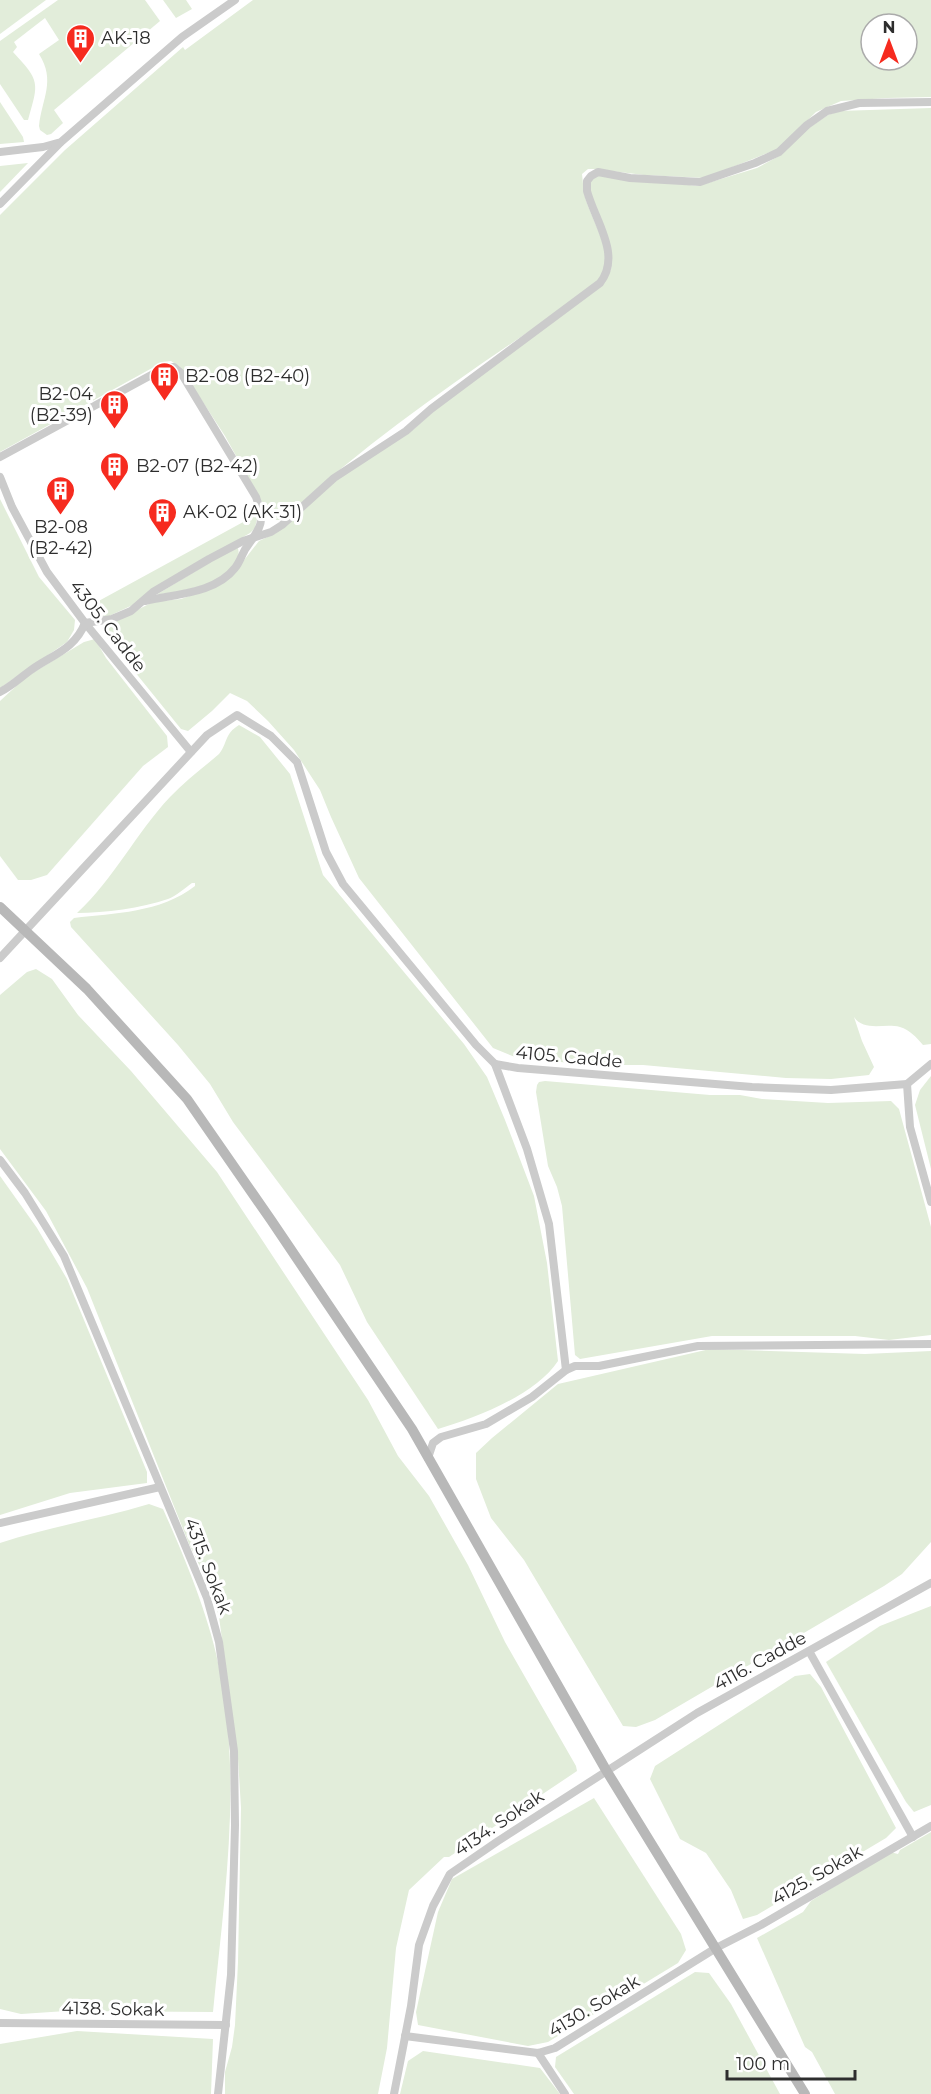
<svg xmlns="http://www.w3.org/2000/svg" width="931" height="2094" viewBox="0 0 931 2094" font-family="Montserrat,sans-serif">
<rect width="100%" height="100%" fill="#fff"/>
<g fill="#e2edda" fill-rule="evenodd">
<polygon points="0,0 46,0 0,34"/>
<path d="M58,0h87l15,21 -106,89 9,13 -12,11 -4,1 -7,-5 -1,-4c3,-28 17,-45 0,-72l20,-14 -14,-22 -31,24 3,5 -4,5c27,29 26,30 15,68h-4l-24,-36v-43z"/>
<polygon points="163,0 186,0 192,9 176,18"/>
<path d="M253,0h678v97l-44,1 -46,3 -25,11 -38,37 -73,29 -61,-3 -49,-6h-7l-6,5c1,8 1,15 3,23 5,18 24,50 21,69 -4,21 -46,44 -63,56 -91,61 -181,124 -261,198h-8l-10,-14 -39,-70 -45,-69 -9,-6 -8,1 -163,90v-237l65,-65 118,-103 2,3zM871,24h36v36h-36z"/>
<polygon points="0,102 23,137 24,142 0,144"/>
<path d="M931,108v936l-8,1c-7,-8 -13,-15 -23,-18 -16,-4 -36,5 -46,-10l8,24 12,26 -5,8 -38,4 -45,-1 -143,-13h-55l-73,-8 -22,-9 -134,-170 -28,-61 -11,-27 -26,-40 -26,-29 -21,-20 -17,-8 -18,18 -24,20 -7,-2 -76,-94 8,-13 40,-20 28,-3 34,-12 19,-14 25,-32 17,-8 46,-42 32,-25 60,-37 45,-41 145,-105 7,-14 1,-12 -22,-65 -1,-9 6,-6 5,-2 98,11 59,-18 22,-12 24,-24 25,-17 11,-4z"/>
<polygon points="28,163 0,192 0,166"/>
<polygon points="0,499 39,577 75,620 74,630 67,642 0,688"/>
<polygon points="258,514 255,528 250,533 151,591 135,604 109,616 96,617 84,609"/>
<path d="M238,548c8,36 -59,43 -82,47l71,-43z"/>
<polygon points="95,639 106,658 167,736 168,747 143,766 47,875 31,880 18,880 0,856 0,701 26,677 84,642"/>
<path d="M239,725l21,12 30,37 33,101 141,169 23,33 18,43 29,76 13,67 11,98c-22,34 -83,57 -120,68l-71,-107 -27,-57 -107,-143 -23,-38 -32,-39 -107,-118 -1,-5 4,-4c41,-5 86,-5 121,-32v-3h-3c-7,5 -16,13 -24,16 -27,9 -63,14 -91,14 37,-34 59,-80 93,-116 15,-16 33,-29 49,-43 9,-11 5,-20 20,-29z"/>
<polygon points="36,969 52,979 78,1015 131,1071 217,1172 368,1400 398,1456 429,1496 468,1565 505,1642 576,1766 577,1771 449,1857 444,1857 409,1890 396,1948 387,2048 378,2094 225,2094 225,2072 232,2047 235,2025 238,1962 241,1808 238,1758 219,1617 207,1581 189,1544 87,1288 46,1211 0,1149 0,995 27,972"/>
<polygon points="931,1076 931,1169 915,1105 920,1090"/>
<polygon points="545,1081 710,1095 740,1095 762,1099 828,1103 891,1101 899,1109 931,1227 931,1335 889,1340 855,1336 712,1336 580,1359 575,1355 562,1206 557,1187 548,1166 536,1092 537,1085 539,1082"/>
<polygon points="0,1176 37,1228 67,1279 147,1472 147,1483 70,1493 0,1515"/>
<polygon points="710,1349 865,1354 931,1351 931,1542 902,1574 884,1586 655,1720 636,1727 623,1726 524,1560 491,1518 476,1479 476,1453 492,1438 558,1384"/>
<path d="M149,1504l14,5c22,49 47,109 57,163 22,113 4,226 -7,340l-147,-1 -45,3 -21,-5v-466c49,-16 99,-24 149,-39z"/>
<polygon points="931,1606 931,1805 914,1812 906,1802 826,1662 880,1626"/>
<polygon points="810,1674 821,1687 896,1828 886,1838 757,1915 743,1919 731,1890 706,1853 680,1839 650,1779 655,1766 795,1676"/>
<polygon points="594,1798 681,1934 686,1950 678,1963 548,2042 528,2046 418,2025 416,2012 438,1912 452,1879"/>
<polygon points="931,1832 931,2094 835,2094 812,2052 805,2047 757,1938 803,1912 811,1901 890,1852 898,1854 900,1850"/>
<polygon points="695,1972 709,1973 731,2004 780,2094 574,2094 555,2067 556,2057"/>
<polygon points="77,2031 213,2039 211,2094 0,2094 0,2044"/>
<polygon points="423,2051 540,2068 560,2094 400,2094 408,2061"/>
</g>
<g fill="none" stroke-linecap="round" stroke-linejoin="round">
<g stroke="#cbcbcb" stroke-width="8">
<polyline points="0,152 43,147 61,142 182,37 235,0"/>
<polyline points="0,204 60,143"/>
<path d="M0,457l166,-90h8l7,6 75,124c9,25 6,29 -10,51 -4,6 -6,14 -11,20 -20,26 -62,26 -90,33"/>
<polyline points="0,477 12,507 47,572 85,623 191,752"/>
<path d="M0,692c12,-6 21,-15 31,-22 21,-15 44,-21 54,-47l27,-4 19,-8 22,-19 56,-33 34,-18 28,-9 11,-7 52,-47 72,-47 25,-22 169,-126c22,-28 -5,-62 -13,-92v-10l4,-5 7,-4 32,6 70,4 55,-19 24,-11 28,-27 20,-14 32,-8 72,-1"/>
<polyline points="0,958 207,735 237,715 271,736 297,762 326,852 343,884 476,1045 495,1064 518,1068 752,1087 831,1090 907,1084 931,1064"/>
<polyline points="495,1064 527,1149 549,1224 566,1370"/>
<polyline points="907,1084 910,1127 931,1202"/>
<polyline points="0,1160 25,1193 64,1256 207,1598 219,1642 234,1751 235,1825 231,1975 218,2094"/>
<polyline points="428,1458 433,1443 441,1437 486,1424 532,1397 566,1370 575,1366 599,1366 698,1346 931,1344"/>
<polyline points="0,1523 160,1487"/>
<polyline points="809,1651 913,1837"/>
<polyline points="0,2023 226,2025"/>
<polyline points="405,2036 538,2053 555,2048 716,1948 761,1925 931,1826"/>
<polyline points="538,2053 565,2094"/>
<polyline points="394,2094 411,2006 419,1945 433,1906 450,1874 498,1841 697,1713 931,1583"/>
</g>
<polyline stroke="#b8b8b8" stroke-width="10" points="0,907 87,989 187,1099 271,1220 412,1429 606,1770 805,2094"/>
</g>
<defs>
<symbol id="building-pin" viewBox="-11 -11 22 30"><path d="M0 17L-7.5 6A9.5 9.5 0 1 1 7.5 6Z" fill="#f62b1f" stroke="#fff"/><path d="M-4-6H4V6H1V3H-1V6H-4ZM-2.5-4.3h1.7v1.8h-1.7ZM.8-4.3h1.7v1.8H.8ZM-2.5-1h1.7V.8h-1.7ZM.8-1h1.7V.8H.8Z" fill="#fff"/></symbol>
</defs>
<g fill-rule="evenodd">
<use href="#building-pin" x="64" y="22" width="33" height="45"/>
<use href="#building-pin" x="148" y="360" width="33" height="45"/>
<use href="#building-pin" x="98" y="388" width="33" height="45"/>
<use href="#building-pin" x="98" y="450" width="33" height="45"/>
<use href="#building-pin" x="44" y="474" width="33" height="45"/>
<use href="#building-pin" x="146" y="496" width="33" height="45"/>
</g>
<g text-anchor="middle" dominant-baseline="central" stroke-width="6" stroke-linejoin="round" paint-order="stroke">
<g font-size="18" fill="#2e2e2e" stroke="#fff" text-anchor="start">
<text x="101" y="38">AK-18</text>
<text x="185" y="376">B2-08 (B2-40)</text>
<text x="93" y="394" text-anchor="end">B2-04<tspan x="93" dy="21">(B2-39)</tspan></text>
<text x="136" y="466">B2-07 (B2-42)</text>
<text x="183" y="512">AK-02 (AK-31)</text>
<text x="61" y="527" text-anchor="middle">B2-08<tspan x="61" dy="21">(B2-42)</tspan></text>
</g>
<g font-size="18" fill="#2e2e2e" stroke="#fff">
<text transform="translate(108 626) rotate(52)">4305. Cadde</text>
<text transform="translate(569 1057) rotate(5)">4105. Cadde</text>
<text transform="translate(208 1566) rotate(69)">4315. Sokak</text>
<text transform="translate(760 1661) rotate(-29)">4116. Cadde</text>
<text transform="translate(499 1823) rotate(-34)">4134. Sokak</text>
<text transform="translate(817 1875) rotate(-30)">4125. Sokak</text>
<text transform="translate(594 2006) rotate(-31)">4130. Sokak</text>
<text transform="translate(113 2009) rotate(1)">4138. Sokak</text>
</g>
</g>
<g transform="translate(889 42)"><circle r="28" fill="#ffffff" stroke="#ababab" stroke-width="1.5"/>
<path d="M0-4.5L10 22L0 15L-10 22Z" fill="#f62b1f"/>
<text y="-9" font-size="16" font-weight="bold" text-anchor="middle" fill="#2e2e2e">N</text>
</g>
<path d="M727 2070v9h128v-9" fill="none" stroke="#2e2e2e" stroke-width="3"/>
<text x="736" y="2070" font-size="18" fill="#2e2e2e" stroke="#ffffff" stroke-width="4.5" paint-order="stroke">100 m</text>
</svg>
